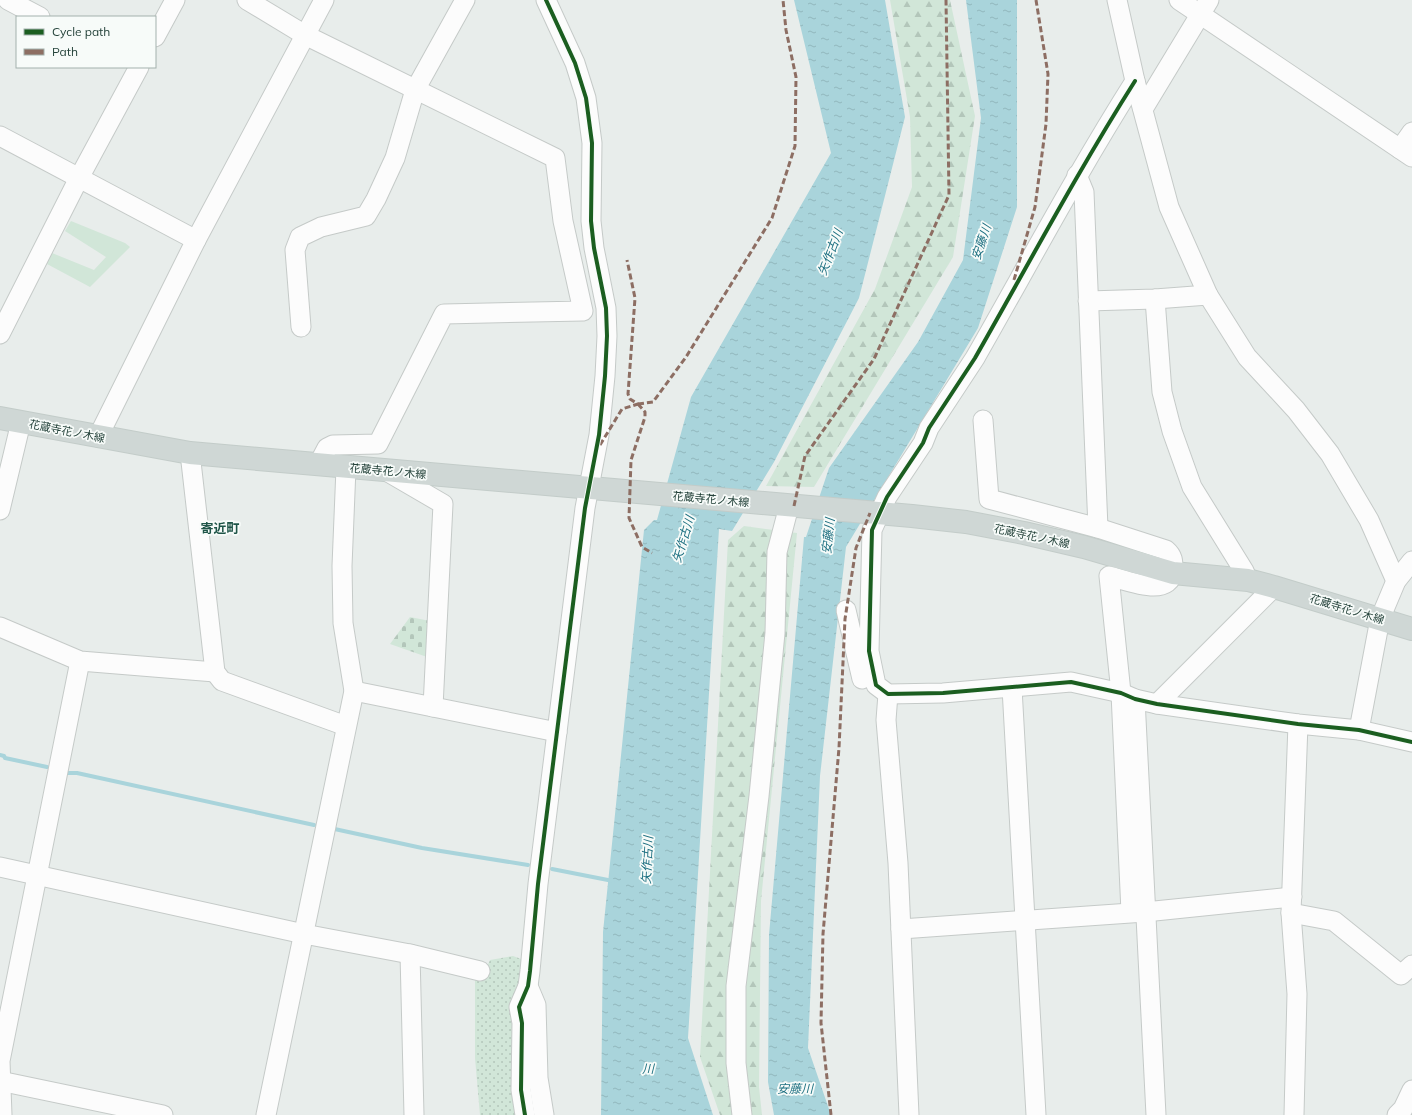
<svg xmlns="http://www.w3.org/2000/svg" width="1412" height="1115" viewBox="0 0 1412 1115" font-family="Mulish,'Noto Sans JP',sans-serif">
<defs>
<pattern id="forest-firs" width="22" height="20" patternUnits="userSpaceOnUse"><rect width="22" height="20" fill="#d1e6d8"/><path d="M5 1l3.5 6h-7zM16 11l3.5 6h-7z" fill="#b3c6ba"/></pattern>
<pattern id="cemetery-stones" width="16" height="16" patternUnits="userSpaceOnUse"><rect width="16" height="16" fill="#d1e6d8"/><path d="M2 7V4a2 2 0 0 1 4 0v3zM10 15v-3a2 2 0 0 1 4 0v3z" fill="#b3c6ba"/></pattern>
<pattern id="park-dots" width="8" height="8" patternUnits="userSpaceOnUse"><rect width="8" height="8" fill="#d1e6d8"/><path d="M2 2h.1M6 6h.1" fill="none" stroke="#b3c6ba" stroke-width="1.8" stroke-linecap="round"/></pattern>
<pattern id="water-ripples" width="26" height="14" patternUnits="userSpaceOnUse"><rect width="26" height="14" fill="#a9d4db"/><path d="M2 4q2-2 4 0t4 0M15 11q2-2 4 0t4 0" fill="none" stroke="#91b7bd"/></pattern>
</defs>
<rect width="100%" height="100%" fill="#e8edeb"/>
<polygon fill="#d1e6d8" points="71,221 125,243 130,247 90,287 47,264 52,253 94,270 106,257 65,231"/>
<g fill="url(#forest-firs)">
<polygon points="890,0 950,0 975,116 953,257 814,487 766,486 875,289 912,187 910,117"/>
<polygon points="744,526 797,533 761,901 759,1087 762,1115 720,1115 700,1057 728,540"/>
</g>
<polygon fill="url(#cemetery-stones)" points="410,617 430,621 427,657 390,644"/>
<polygon fill="url(#park-dots)" points="513,956 524,960 522,1115 480,1115 475,1058 475,964 485,971 490,960"/>
<g fill="url(#water-ripples)">
<polygon points="794,0 885,0 905,117 859,298 774,462 732,531 719,529 688,1038 713,1115 601,1115 603,932 644,530 654,520 657,520 691,397 831,153"/>
<polygon points="966,0 1017,0 1017,207 978,328 846,547 820,776 808,1048 831,1115 774,1115 768,1082 769,935 804,537 806,537 829,468 918,342 963,260 981,118"/>
</g>
<g fill="none" stroke-linecap="round" stroke-linejoin="round">
<g stroke="#a9d4db" stroke-width="4">
<polyline points="0,755 4,756 5,758 47,767"/>
<polyline points="63,770 66,773 77,773 314,825"/>
<polyline points="330,828 422,848 528,865"/>
<polyline points="552,869 613,881"/>
</g>
<defs>
<g id="minor">
<polyline points="8,0 40,17"/>
<polyline points="247,0 305,35 555,158 563,221 583,311 444,314 378,444 333,445 327,448 318,465"/>
<polyline points="1117,0 1135,81 1169,207 1208,295 1247,357 1296,410 1330,454 1369,520 1396,581"/>
<polyline points="1179,0 1412,157"/>
<polyline points="155,37 175,0"/>
<path d="M1135,81c-57,90 -107,184 -160,277l-46,70 -6,15 -36,54 -15,33 -3,121 7,34 12,9 55,-1 128,-11 50,11 14,6 22,5 141,20 61,6 53,12"/>
<polyline points="1143,109 1209,0"/>
<polyline points="0,136 196,240"/>
<polyline points="1400,149 1412,132"/>
<polyline points="1077,175 1084,192 1098,528"/>
<polyline points="1155,299 1162,392 1172,431 1192,487 1244,571 1248,580"/>
<polyline points="1088,301 1155,299 1208,295"/>
<polyline points="301,327 295,250 300,237 321,227 366,216 376,199 395,158 415,90 465,0"/>
<polyline points="0,334 79,178 139,67"/>
<path d="M983,420l6,79 109,29 68,22c7,6 7,11 7,19 -1,31 -47,11 -64,7l12,117 10,219"/>
<polyline points="98,437 196,240 324,0"/>
<polyline points="190,453 215,672 222,681 346,726"/>
<polyline points="388,472 443,504 433,707"/>
<polyline points="0,510 21,422"/>
<polyline points="846,610 862,679"/>
<polyline points="0,627 80,661 215,672"/>
<polyline points="1012,688 1036,1115"/>
<polyline points="354,691 557,732"/>
<polyline points="888,694 886,720 898,863 909,1115"/>
<polyline points="1135,699 1156,1115"/>
<polyline points="1157,704 1274,587"/>
<polyline points="1298,724 1291,913 1334,921 1401,975 1412,965"/>
<polyline points="1359,730 1380,619 1396,581 1412,561"/>
<polyline points="0,867 304,934 410,954 480,971"/>
<polyline points="1291,913 1297,994 1294,1115"/>
<polyline points="901,929 1145,912 1292,897"/>
<polyline points="410,954 414,1115"/>
<polyline points="528,986 536,1005 538,1078 544,1115"/>
<polyline points="0,1081 163,1115"/>
<polyline points="2,1115 0,1061 80,661"/>
<polyline points="266,1115 354,691 343,623 342,566 346,468"/>
<polyline points="525,1115 521,1090 522,1023 519,1007 528,986 530,971 538,884 585,508 599,435 605,376 607,336 606,308 594,248 591,221 592,143 586,98 575,63 546,0"/>
<polyline points="742,1115 736,1063 736,986 759,796 775,633 777,552 789,506"/>
<polyline points="1397,1115 1403,1109 1412,1090"/>
</g>
<polyline id="major" points="0,418 190,453 912,516 966,522 1024,533 1084,547 1173,573 1248,580 1274,587 1412,629"/>
</defs>
<use href="#minor" stroke="#c5cac8" stroke-width="21"/>
<use href="#major" stroke="#c3ccc9" stroke-width="24"/>
<use href="#minor" stroke="#fcfcfc" stroke-width="19"/>
<use href="#major" stroke="#cfd7d5" stroke-width="22"/>
<g stroke="#8d6e63" stroke-width="3" stroke-dasharray="6 3" stroke-linecap="butt">
<polyline points="1014,280 1035,207 1046,124 1048,74 1036,0"/>
<polyline points="638,404 653,402 686,357 772,218 795,146 796,77 786,30 783,0"/>
<polyline points="638,404 645,412 645,417 631,460 629,518 642,547 652,553"/>
<polyline points="600,445 622,409 638,404 630,399 628,394 635,298 627,260"/>
<polyline points="794,506 805,456 874,359 949,195 946,0"/>
<polyline points="831,1115 821,1023 823,934 839,748 845,619 856,548 870,513"/>
</g>
<defs>
<g id="cycleway">
<path d="M1135,81c-57,90 -107,184 -160,277l-46,70 -6,15 -36,54 -15,33 -3,121 7,34 12,9 55,-1 128,-11 50,11 14,6 22,5 141,20 61,6 53,12"/>
<polyline points="525,1115 521,1090 522,1023 519,1007 528,986 530,971 538,884 585,508 599,435 605,376 607,336 606,308 594,248 591,221 592,143 586,98 575,63 546,0"/>
</g>
</defs>
<use href="#cycleway" stroke="#f7fbf9" stroke-width="6"/>
<use href="#cycleway" stroke="#1b5e20" stroke-width="4"/>
</g>
<g text-anchor="middle" dominant-baseline="central" stroke-width="3.5" stroke-linejoin="round" paint-order="stroke">
<g font-size="11" fill="#24423a" stroke="#f7fbf9">
<text transform="translate(67 431) rotate(11)">花蔵寺花ノ木線</text>
<text transform="translate(388 471) rotate(5)">花蔵寺花ノ木線</text>
<text transform="translate(711 499) rotate(5)">花蔵寺花ノ木線</text>
<text transform="translate(1032 536) rotate(12)">花蔵寺花ノ木線</text>
<text transform="translate(1347 609) rotate(17)">花蔵寺花ノ木線</text>
</g>
<g font-size="12" font-style="italic" fill="#1c6f80" stroke="#f7fbf9">
<text transform="translate(981 242) rotate(-71)">安藤川</text>
<text transform="translate(830 252) rotate(-69)">矢作古川</text>
<text transform="translate(828 536) rotate(-84)">安藤川</text>
<text transform="translate(683 539) rotate(-73)">矢作古川</text>
<text transform="translate(647 860) rotate(-87)">矢作古川</text>
<text x="648" y="1068">川</text>
<text x="795" y="1088">安藤川</text>
</g>
<g font-size="13" font-weight="bold" fill="#1f5548" stroke="#f7fbf9">
<text x="220" y="528">寄近町</text>
</g>
</g>
<rect x="16" y="16" width="140" height="52" fill="#f7fbf9" stroke="#a3b1ad"/>
<rect x="24" y="29" width="20" height="6" fill="#1b5e20" stroke="#a3b1ad"/>
<text x="52" y="36" font-size="12" fill="#24423a">Cycle path</text>
<rect x="24" y="49" width="20" height="6" fill="#8d6e63" stroke="#a3b1ad"/>
<text x="52" y="56" font-size="12" fill="#24423a">Path</text>
</svg>
